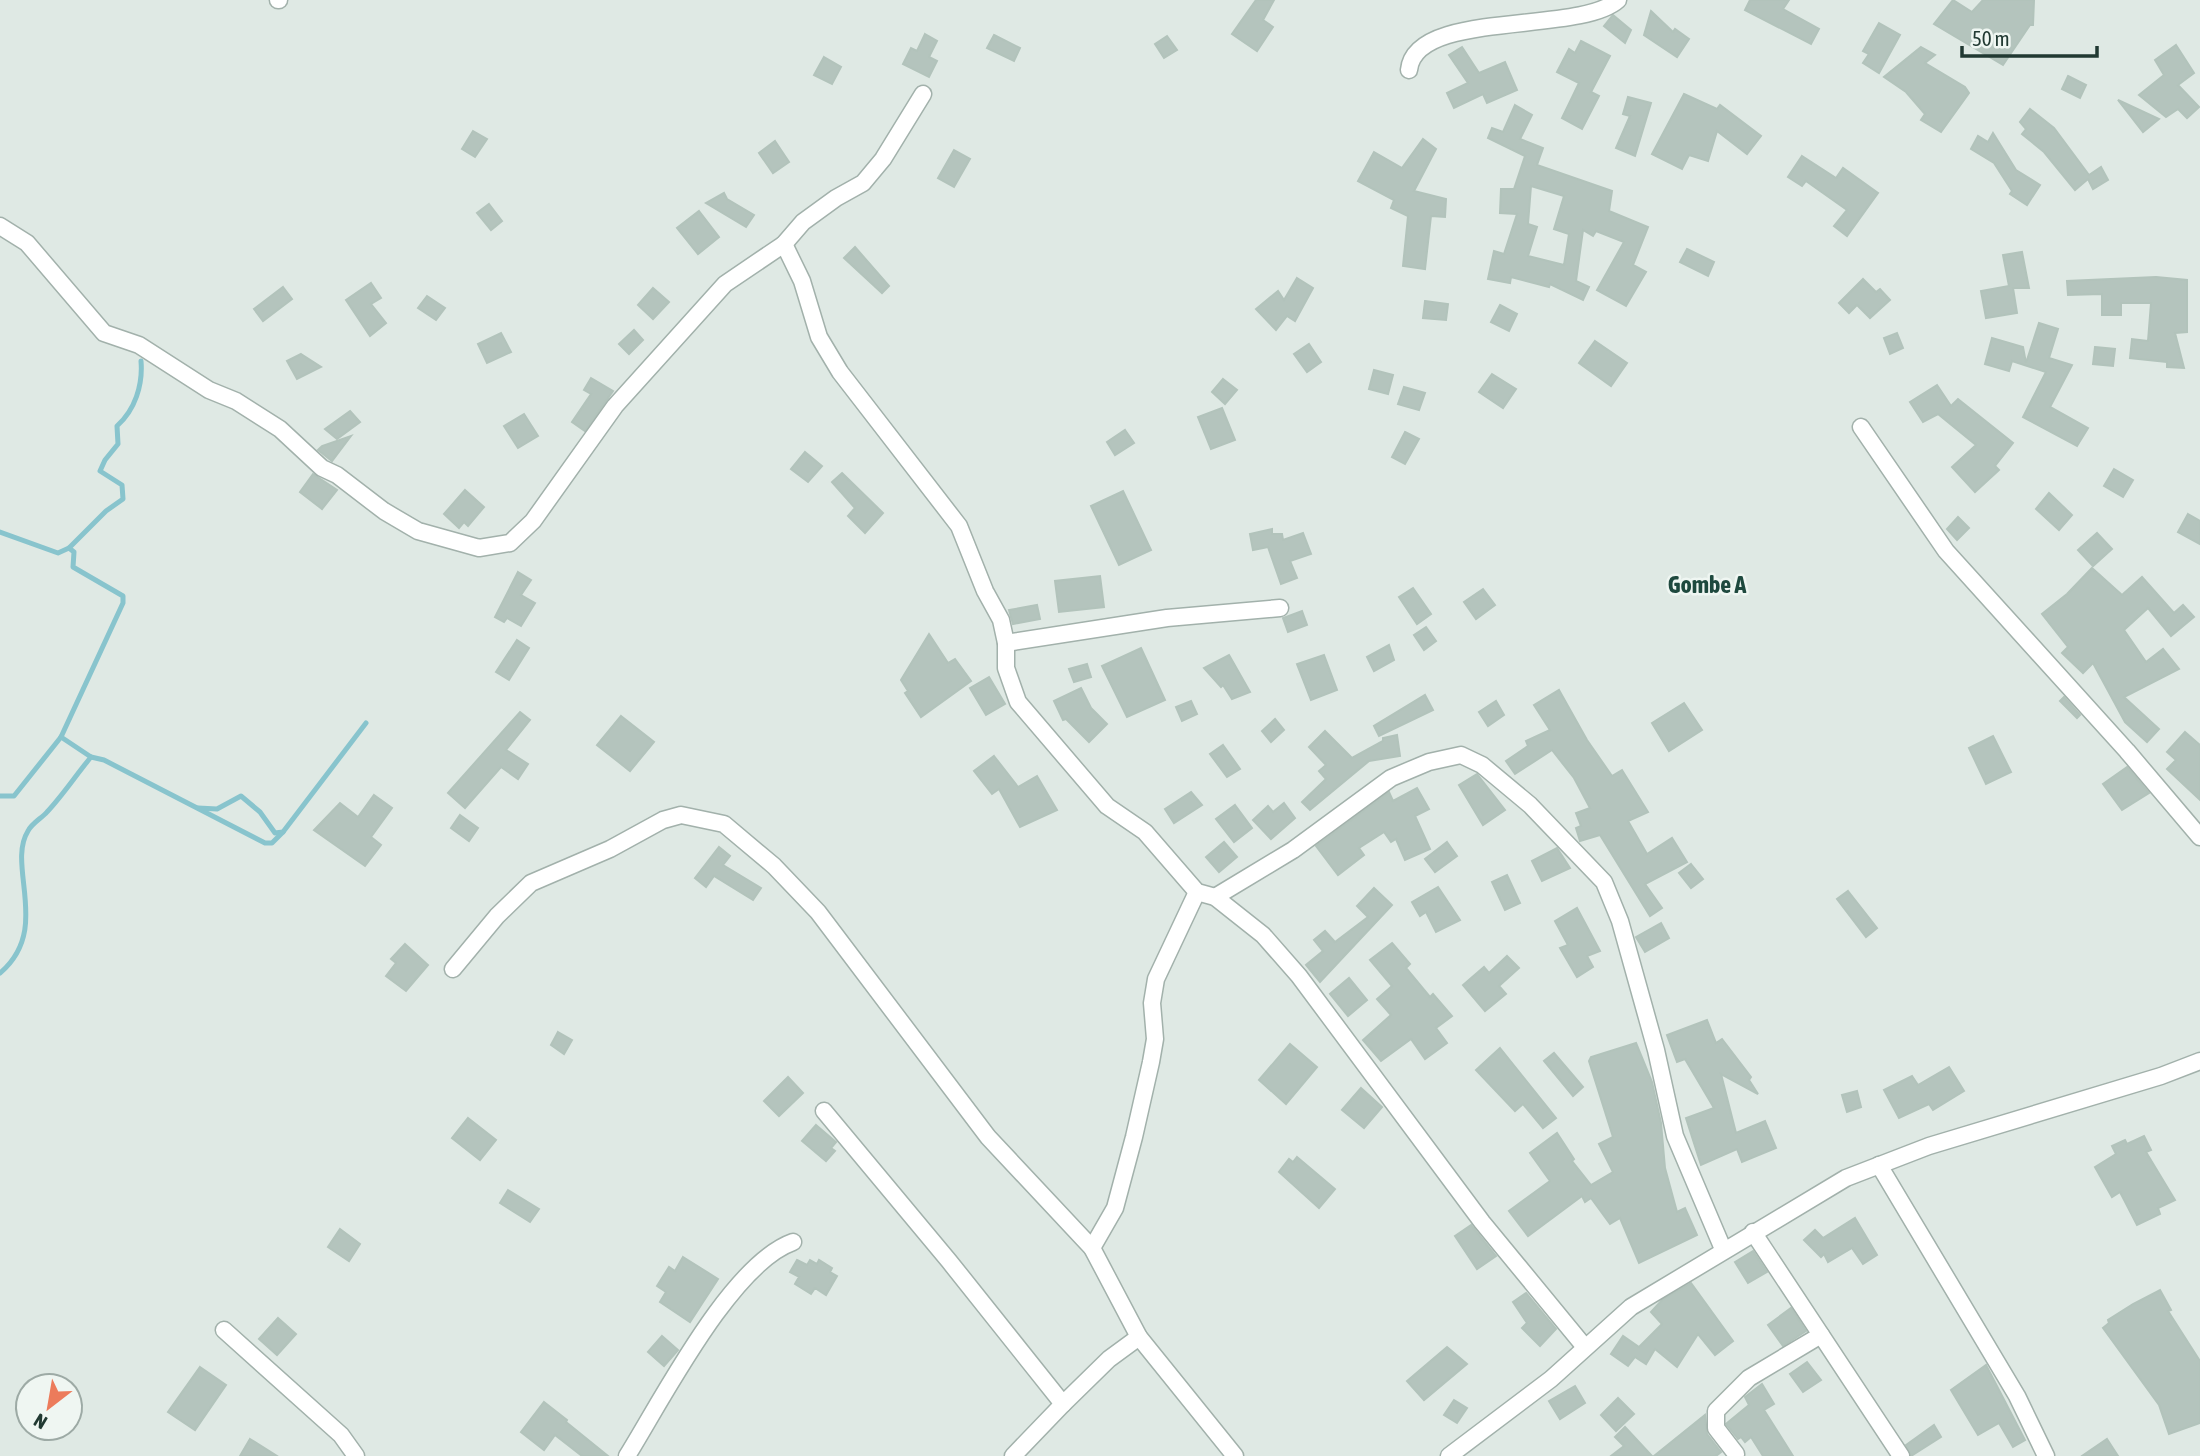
<svg xmlns="http://www.w3.org/2000/svg" width="2200" height="1456" viewBox="0 0 2200 1456" font-family="'Asap Condensed',sans-serif">
<rect width="100%" height="100%" fill="#dfe9e4"/>
<g fill="none" stroke-linecap="round" stroke-linejoin="round">
<g stroke="#88c4cd" stroke-width="5">
<polyline points="0,532 58,553 69,548 74,552 73,567 123,596 123,603 61,737 14,796 0,796"/>
<path d="M69,548l37,-37 17,-12 -1,-14 -22,-14 5,-11 13,-16 -1,-18c18,-16 26,-41 24,-65"/>
<polyline points="61,737 91,757 104,760 265,843 272,843 283,832"/>
<polyline points="198,808 217,809 241,796 260,812 275,833 283,832 366,723"/>
<path d="M0,973c52,-44 6,-107 28,-142 4,-8 14,-13 19,-19 16,-17 29,-37 44,-55"/>
</g>
</g>
<g fill="#b4c4bd" stroke="#b2c3bb" stroke-width="2" fill-rule="evenodd">
<polygon points="1256,0 1274,0 1263,20 1273,27 1257,51 1232,34"/>
<polygon points="1750,0 1789,0 1783,9 1819,29 1811,44 1745,10"/>
<polygon points="1953,0 1972,12 1983,0 2034,0 2033,25 2030,25 2003,65 1934,24"/>
<polygon points="1651,11 1673,32 1675,29 1689,39 1677,57 1644,35"/>
<polygon points="1613,15 1631,30 1625,43 1604,26"/>
<polygon points="1879,23 1900,35 1879,73 1863,63 1869,54 1863,51"/>
<polygon points="925,34 937,41 929,57 937,61 929,77 903,64 911,48 917,51"/>
<polygon points="994,35 1020,48 1014,61 987,48"/>
<polygon points="1167,36 1177,50 1164,58 1155,44"/>
<polygon points="1581,41 1610,56 1591,92 1599,96 1582,129 1562,118 1579,83 1557,72 1569,49 1575,53"/>
<polygon points="2176,45 2194,73 2178,85 2199,107 2187,118 2178,109 2166,117 2139,95 2164,75 2155,60"/>
<polygon points="1462,47 1479,73 1505,62 1517,90 1487,103 1483,94 1454,108 1447,93 1468,83 1449,55"/>
<polygon points="1921,47 1935,55 1925,63 1965,87 1969,93 1941,132 1921,120 1925,114 1906,92 1884,77"/>
<polygon points="824,57 841,67 832,84 814,75"/>
<polygon points="2068,76 2086,85 2080,98 2062,89"/>
<polygon points="1684,94 1717,109 1720,105 1761,136 1747,154 1717,131 1708,161 1689,155 1682,169 1652,154"/>
<polygon points="1628,97 1651,103 1635,156 1616,148 1630,116 1623,114"/>
<polygon points="2118,100 2159,119 2143,132"/>
<path d="M1515,105l17,10 -12,24 23,9 -6,17 75,26 -3,20 39,16 -15,38 13,7 -20,34 -29,-16 27,-48 -28,-11 -3,5 -10,-6 -7,51 13,6 -6,13 -33,-16 -1,3 -38,-10 -1,6 -22,-4 6,-28 10,3 13,-40 -17,-1 1,-24h13l11,-33 -37,-18 4,-10 11,4zM1531,186l33,10 -10,33 15,5 -5,31 -36,-9 9,-29 -9,-3z"/>
<polygon points="2030,109 2054,128 2089,175 2101,167 2108,180 2093,189 2088,179 2075,190 2044,152 2022,134 2026,129 2020,122"/>
<polygon points="473,131 487,139 475,157 462,149"/>
<polygon points="1993,133 2016,170 2040,185 2027,205 2010,194 2012,191 1994,163 1971,149 1978,136 1988,142"/>
<polygon points="1423,139 1436,149 1414,191 1446,199 1445,217 1431,216 1425,269 1403,266 1408,216 1391,208 1394,200 1358,181 1374,152 1402,168"/>
<polygon points="775,141 789,162 773,173 759,153"/>
<polygon points="954,150 970,159 954,187 938,178"/>
<polygon points="1802,156 1836,178 1843,168 1878,193 1847,236 1834,226 1847,210 1806,181 1802,186 1788,177"/>
<polygon points="724,193 727,199 754,215 746,227 706,203"/>
<polygon points="489,204 502,221 491,230 477,213"/>
<polygon points="699,211 719,237 698,254 677,228"/>
<polygon points="855,247 889,286 882,293 844,258"/>
<polygon points="1687,249 1714,262 1708,276 1680,262"/>
<polygon points="2022,252 2029,288 2013,288 2017,313 1986,318 1981,291 2009,286 2003,255"/>
<polygon points="2156,277 2187,280 2187,332 2175,333 2184,368 2167,367 2167,362 2130,358 2132,339 2148,341 2151,303 2121,303 2121,315 2102,315 2102,294 2068,295 2067,281"/>
<polygon points="1297,278 1313,288 1295,321 1287,316 1276,330 1256,309 1278,291 1284,300"/>
<polygon points="1863,279 1876,292 1880,289 1890,300 1870,318 1857,305 1849,313 1839,303"/>
<polygon points="371,283 381,298 371,304 386,323 370,336 346,300"/>
<polygon points="283,287 292,299 263,321 254,309"/>
<polygon points="653,288 669,302 653,319 638,305"/>
<polygon points="427,296 445,308 436,320 418,308"/>
<polygon points="1425,301 1448,304 1446,320 1423,318"/>
<polygon points="1500,305 1517,314 1509,331 1491,322"/>
<polygon points="2039,323 2058,329 2049,358 2072,365 2050,407 2088,428 2077,446 2023,417 2046,372 2012,361 2009,371 1985,364 1992,338 2023,347 2026,363"/>
<polygon points="634,330 643,340 629,354 619,344"/>
<polygon points="501,333 511,352 487,363 478,344"/>
<polygon points="1897,333 1903,348 1890,354 1884,338"/>
<polygon points="1595,341 1627,363 1611,386 1579,363"/>
<polygon points="1309,344 1321,362 1307,372 1294,354"/>
<polygon points="2095,347 2115,349 2113,366 2093,364"/>
<polygon points="301,354 321,367 297,379 287,361"/>
<polygon points="1374,370 1393,375 1388,394 1369,389"/>
<polygon points="1492,374 1516,389 1503,408 1479,392"/>
<polygon points="591,378 613,391 585,431 572,422 591,394 584,390"/>
<polygon points="1223,379 1237,390 1225,404 1212,392"/>
<polygon points="1937,385 1951,406 1958,399 2013,443 1995,466 1999,470 1975,492 1952,467 1976,445 1938,414 1923,422 1910,402"/>
<polygon points="1404,387 1425,393 1419,410 1398,404"/>
<polygon points="1222,408 1235,440 1211,449 1198,417"/>
<polygon points="350,411 360,422 337,439 325,429"/>
<polygon points="524,414 538,436 518,448 504,426"/>
<polygon points="1125,430 1134,443 1115,455 1107,442"/>
<polygon points="1405,432 1419,439 1405,464 1392,457"/>
<polygon points="351,436 332,461 318,450 322,446"/>
<polygon points="805,452 822,466 808,482 791,469"/>
<polygon points="2114,469 2133,480 2123,497 2104,486"/>
<polygon points="842,473 883,513 865,533 848,516 855,508 832,482"/>
<polygon points="313,474 337,490 322,509 300,492"/>
<polygon points="465,490 484,507 468,526 464,522 459,528 444,514"/>
<polygon points="1123,491 1151,550 1119,565 1091,506"/>
<polygon points="2049,493 2072,515 2059,530 2036,509"/>
<polygon points="2188,514 2200,521 2200,544 2178,532"/>
<polygon points="1958,517 1969,528 1957,540 1947,529"/>
<polygon points="1272,529 1272,534 1282,534 1283,540 1303,533 1311,554 1290,561 1297,578 1281,584 1268,547 1253,550 1250,534"/>
<polygon points="2097,533 2112,549 2093,566 2078,550"/>
<polygon points="2092,568 2122,595 2142,577 2174,613 2183,605 2194,617 2171,636 2148,608 2124,630 2146,662 2163,649 2179,669 2124,697 2159,729 2147,742 2125,722 2093,663 2083,673 2062,653 2068,647 2042,614 2067,594"/>
<polygon points="518,572 531,580 521,595 535,603 521,626 507,618 504,622 495,617"/>
<polygon points="1100,576 1104,607 1059,612 1055,581"/>
<polygon points="1413,588 1431,614 1417,624 1399,597"/>
<polygon points="1483,589 1495,605 1476,619 1464,602"/>
<polygon points="1037,605 1040,619 1013,624 1009,610"/>
<polygon points="1302,611 1307,625 1288,632 1283,618"/>
<polygon points="1426,627 1436,641 1424,650 1414,635"/>
<polygon points="929,634 948,663 955,659 971,681 921,717 905,693 908,691 901,680"/>
<polygon points="517,640 529,648 509,680 496,672"/>
<polygon points="1389,645 1394,660 1374,671 1367,657"/>
<polygon points="1141,648 1165,700 1127,717 1102,666"/>
<polygon points="1229,655 1250,692 1232,699 1223,685 1221,687 1204,668"/>
<polygon points="1324,655 1337,690 1311,700 1297,664"/>
<polygon points="1087,664 1091,677 1074,682 1069,669"/>
<polygon points="989,677 1005,704 986,715 970,688"/>
<polygon points="1081,688 1091,708 1107,724 1089,742 1066,719 1063,720 1054,701"/>
<polygon points="1559,690 1587,740 1612,776 1622,770 1648,812 1628,821 1647,854 1672,838 1687,862 1645,884 1662,908 1650,916 1600,835 1580,841 1576,828 1581,826 1576,813 1590,808 1574,778 1552,750 1515,774 1506,761 1528,746 1526,741 1550,730 1534,705"/>
<polygon points="1425,695 1433,710 1379,736 1374,726"/>
<polygon points="2064,697 2080,715 2077,718 2060,701"/>
<polygon points="1191,701 1197,714 1182,721 1176,707"/>
<polygon points="1496,701 1504,715 1488,726 1479,712"/>
<polygon points="1684,703 1702,730 1669,751 1652,723"/>
<polygon points="520,712 530,720 506,750 528,764 518,779 501,767 465,808 448,793"/>
<polygon points="621,716 654,742 630,771 597,745"/>
<polygon points="1275,719 1284,730 1271,742 1262,731"/>
<polygon points="1325,731 1352,758 1383,741 1383,738 1397,735 1400,756 1369,761 1310,810 1302,802 1326,779 1319,771 1326,765 1309,747"/>
<polygon points="2185,732 2200,745 2200,800 2167,769 2176,760 2167,752"/>
<polygon points="1993,736 2011,772 1986,784 1969,748"/>
<polygon points="1223,745 1240,769 1227,777 1210,754"/>
<polygon points="994,756 1018,787 1037,776 1057,810 1020,827 999,789 992,794 974,771"/>
<polygon points="2127,767 2149,793 2122,810 2103,784"/>
<polygon points="1477,774 1505,810 1483,825 1459,785"/>
<polygon points="1417,788 1429,809 1415,816 1430,849 1405,860 1396,839 1391,842 1384,832 1359,848 1364,855 1338,875 1316,846 1389,792 1393,801"/>
<polygon points="1191,792 1202,805 1174,823 1165,809"/>
<polygon points="374,795 392,808 371,837 381,845 365,866 314,830 340,803 358,817"/>
<polygon points="1284,803 1295,818 1271,839 1253,820 1268,806 1273,812"/>
<polygon points="1235,805 1252,828 1234,842 1216,819"/>
<polygon points="460,815 478,828 469,841 451,828"/>
<polygon points="1224,842 1237,857 1219,872 1206,857"/>
<polygon points="1447,842 1457,856 1435,872 1425,859"/>
<polygon points="719,847 730,856 723,865 761,888 753,900 714,876 706,887 695,878"/>
<polygon points="1557,848 1570,868 1542,881 1532,861"/>
<polygon points="1691,864 1703,879 1691,888 1679,873"/>
<polygon points="1507,875 1520,903 1505,910 1492,882"/>
<polygon points="1438,887 1460,920 1436,932 1426,912 1420,916 1412,902"/>
<polygon points="1374,888 1392,905 1320,982 1306,965 1323,951 1314,940 1325,931 1335,942 1368,917 1357,906"/>
<polygon points="1848,891 1877,928 1866,937 1837,899"/>
<polygon points="1577,908 1600,951 1587,956 1593,967 1577,977 1560,948 1568,945 1555,921"/>
<polygon points="1661,923 1669,938 1645,952 1636,937"/>
<polygon points="1392,943 1410,964 1406,968 1430,997 1433,994 1452,1016 1436,1028 1447,1043 1425,1059 1411,1039 1381,1061 1363,1040 1391,1015 1377,999 1392,986 1370,960"/>
<polygon points="405,944 428,965 406,991 386,976 396,963 391,959"/>
<polygon points="1507,956 1519,968 1499,986 1506,994 1485,1011 1463,985 1484,967 1489,973"/>
<polygon points="1349,978 1367,1000 1348,1016 1330,994"/>
<polygon points="1707,1020 1716,1043 1722,1039 1751,1077 1749,1080 1758,1094 1721,1074 1736,1133 1765,1121 1776,1148 1742,1162 1737,1149 1701,1165 1686,1118 1714,1108 1685,1059 1677,1062 1667,1035"/>
<polygon points="558,1032 572,1040 564,1054 551,1045"/>
<polygon points="1636,1043 1652,1082 1661,1123 1665,1168 1677,1212 1685,1208 1697,1235 1639,1263 1620,1218 1610,1224 1591,1198 1585,1202 1582,1196 1528,1236 1509,1211 1550,1181 1530,1153 1557,1133 1574,1159 1572,1161 1591,1185 1613,1172 1599,1144 1613,1137 1589,1061 1591,1057"/>
<polygon points="1290,1044 1317,1067 1286,1104 1259,1080"/>
<polygon points="1500,1048 1556,1118 1543,1128 1523,1104 1515,1111 1476,1070"/>
<polygon points="1554,1053 1583,1087 1573,1096 1544,1061"/>
<polygon points="1949,1067 1964,1091 1933,1110 1929,1104 1899,1118 1884,1090 1912,1076 1918,1085"/>
<polygon points="788,1077 803,1093 779,1116 764,1101"/>
<polygon points="1361,1088 1382,1107 1364,1128 1342,1110"/>
<polygon points="1857,1091 1861,1107 1847,1112 1842,1095"/>
<polygon points="468,1118 496,1140 480,1160 452,1138"/>
<polygon points="816,1125 836,1142 831,1148 835,1151 826,1161 802,1141"/>
<polygon points="2144,1136 2151,1150 2146,1152 2175,1200 2158,1208 2160,1214 2137,1225 2120,1192 2112,1197 2095,1167 2116,1154 2112,1146 2125,1140 2127,1144"/>
<polygon points="1297,1157 1335,1189 1319,1208 1279,1172 1289,1159 1293,1162"/>
<polygon points="508,1190 539,1209 530,1222 500,1203"/>
<polygon points="1855,1218 1877,1255 1863,1264 1852,1248 1828,1262 1824,1254 1821,1257 1804,1240 1815,1230 1823,1238"/>
<polygon points="1471,1225 1496,1256 1477,1269 1455,1236"/>
<polygon points="340,1229 360,1244 349,1261 328,1247"/>
<polygon points="1753,1251 1767,1272 1748,1283 1735,1262"/>
<polygon points="683,1257 718,1279 690,1322 660,1302 666,1292 657,1286 669,1267 675,1271"/>
<polygon points="797,1260 807,1265 810,1260 817,1264 819,1260 832,1268 830,1272 837,1276 826,1295 815,1288 811,1294 795,1284 799,1277 790,1272"/>
<polygon points="1691,1283 1733,1341 1715,1355 1698,1334 1677,1367 1655,1349 1646,1364 1635,1357 1628,1366 1611,1354 1623,1336 1639,1347 1662,1324 1651,1312 1662,1300"/>
<polygon points="2160,1290 2171,1310 2168,1311 2200,1361 2200,1423 2169,1434 2159,1405 2103,1328 2109,1323 2108,1320 2133,1304"/>
<polygon points="1526,1293 1556,1329 1540,1346 1522,1328 1527,1323 1513,1302"/>
<polygon points="1791,1308 1806,1331 1783,1346 1768,1325"/>
<polygon points="278,1318 296,1334 277,1355 259,1339"/>
<polygon points="662,1336 678,1350 664,1366 648,1352"/>
<polygon points="1447,1347 1467,1364 1424,1400 1407,1381"/>
<polygon points="1807,1362 1821,1380 1803,1392 1790,1374"/>
<polygon points="1986,1365 2025,1440 2013,1447 1999,1423 1978,1435 1951,1390"/>
<polygon points="200,1367 226,1385 195,1430 168,1412"/>
<polygon points="1762,1384 1774,1404 1764,1410 1793,1456 1763,1456 1751,1437 1745,1442 1741,1437 1738,1439 1726,1424 1749,1405 1745,1397"/>
<polygon points="1575,1386 1585,1403 1560,1419 1549,1401"/>
<polygon points="1618,1398 1634,1414 1616,1431 1601,1415"/>
<polygon points="1454,1400 1467,1408 1457,1423 1444,1415"/>
<polygon points="544,1402 567,1420 566,1422 608,1456 582,1456 555,1435 544,1450 521,1432"/>
<polygon points="1705,1415 1707,1434 1721,1452 1716,1456 1654,1456"/>
<polygon points="1934,1425 1941,1437 1911,1456 1906,1445"/>
<polygon points="1625,1427 1652,1456 1611,1456 1624,1446 1615,1437"/>
<polygon points="250,1439 277,1456 240,1456"/>
<polygon points="2107,1439 2118,1456 2082,1456"/>
</g>
<g fill="none" stroke-linecap="round" stroke-linejoin="round">
<defs>
<g id="minor">
<polyline points="278,0 279,0"/>
<path d="M1409,70c6,-61 170,-35 209,-70"/>
<polyline points="0,226 27,243 104,333 139,345 209,390 236,401 280,429 322,468 337,475 384,511 418,531 479,548 510,543 533,521 615,406 725,284 784,244 803,222 836,198 863,183 883,159 923,94"/>
<polyline points="784,244 802,281 819,337 840,372 959,526 985,591 1001,620 1006,643 1006,668 1018,702 1107,806 1145,832 1197,892 1215,897 1263,935 1299,976 1482,1222 1584,1346"/>
<polyline points="1861,427 1946,551 2127,751 2200,837"/>
<polyline points="1006,643 1167,618 1280,608"/>
<polyline points="1215,897 1293,850 1391,778 1429,762 1461,755 1482,765 1530,805 1604,882 1620,921 1656,1050 1675,1136 1723,1249"/>
<polyline points="453,969 497,916 531,883 610,849 663,820 681,815 724,824 774,866 818,912 988,1137 1092,1248 1139,1337 1235,1456"/>
<polyline points="824,1111 949,1261 1063,1404 1109,1359 1139,1337"/>
<polyline points="1879,1165 2017,1396 2046,1456"/>
<polyline points="1753,1232 1901,1456"/>
<polyline points="1092,1248 1115,1208 1134,1137 1151,1062 1155,1039 1152,1003 1156,979 1197,892"/>
<polyline points="224,1330 341,1435 356,1456"/>
<polyline points="1736,1454 1716,1428 1716,1411 1749,1378 1821,1335"/>
<path d="M627,1456c35,-56 104,-192 166,-214"/>
<polyline points="1013,1456 1063,1404"/>
<polyline points="1449,1456 1551,1379 1631,1307 1846,1178 1929,1146 2161,1076 2200,1061"/>
</g>
</defs>
<use href="#minor" stroke="#a2b1ab" stroke-width="19"/>
<use href="#minor" stroke="#fff" stroke-width="16"/>
</g>
<g text-anchor="middle" dominant-baseline="central" stroke-width="5" stroke-linejoin="round" paint-order="stroke">
<g font-size="24" font-weight="bold" fill="#1e493e" stroke="#eff6f2">
<text x="1707" y="584">Gombe A</text>
</g>
</g>
<g transform="translate(49 1407) rotate(211)"><circle r="33" fill="#eff6f2" stroke="#9daaa5" stroke-width="2"/>
<path d="M0-5L12 26L0 18L-12 26Z" fill="#ec7b5b"/>
<text y="-10" font-size="19" font-weight="bold" text-anchor="middle" fill="#213932">N</text>
</g>
<path d="M1962 46v10h135v-10" fill="none" stroke="#213932" stroke-width="3.5"/>
<text x="1972" y="46" font-size="21" fill="#213932" stroke="#eff6f2" stroke-width="5" paint-order="stroke">50 m</text>
</svg>
